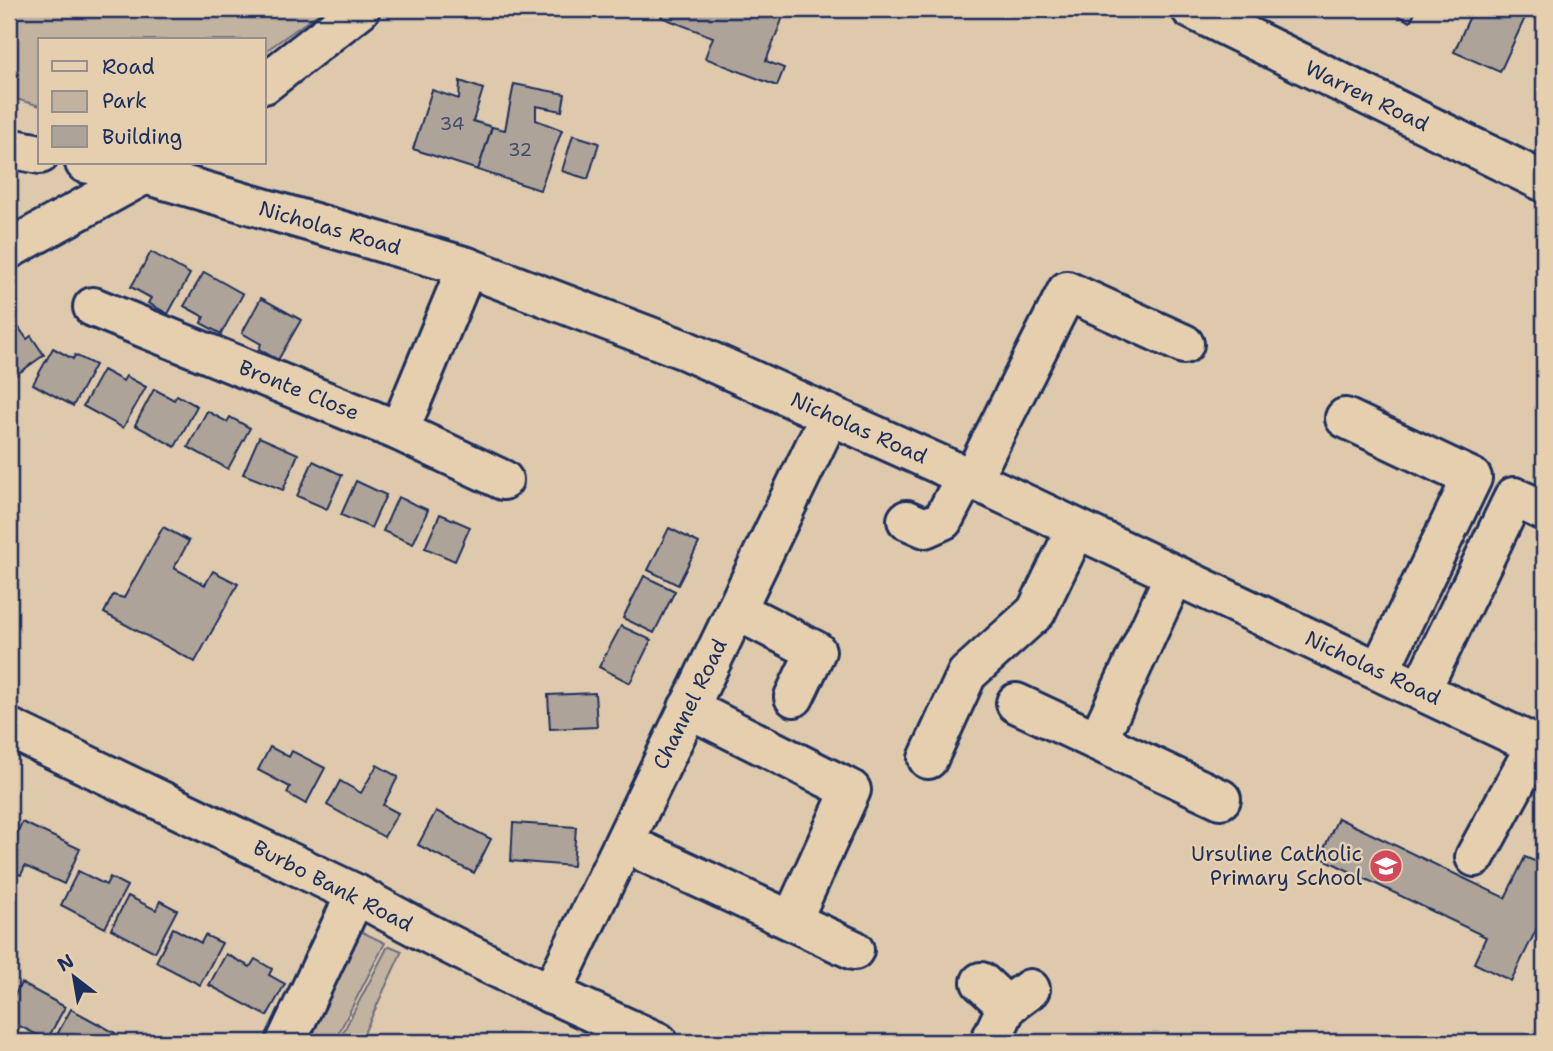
<svg xmlns="http://www.w3.org/2000/svg" width="1553" height="1051" viewBox="0 0 1553 1051" font-family="'Shantell Sans',sans-serif">
<rect width="100%" height="100%" fill="#dec9ac"/>
<filter id="ink" filterUnits="userSpaceOnUse"><feTurbulence type="fractalNoise" baseFrequency=".0143" numOctaves="2"/><feDisplacementMap in="SourceGraphic" scale="14" xChannelSelector="R" yChannelSelector="G"/><feConvolveMatrix kernelMatrix="1 2 1 2 8 2 1 2 1" color-interpolation-filters="sRGB"/></filter>
<g filter="url(#ink)">
<g fill="#c2b2a0" stroke="#6e707f" stroke-width="2">
<polygon points="9,9 325,9 264,52 264,40 40,40 40,106 9,97"/>
<polygon points="360,931 385,943 334,1042 296,1042"/>
<polygon points="390,946 402,951 360,1042 338,1042 387,948"/>
</g>
<g fill="#aea398" stroke="#1b2f5e" stroke-width="2">
<polygon points="664,9 786,9 766,61 784,68 777,86 705,58 713,37 661,17"/>
<polygon points="1386,9 1417,9 1410,22"/>
<polygon points="1473,9 1529,9 1500,72 1454,52"/>
<polygon points="460,81 483,89 473,121 492,127 478,170 413,149 432,90 459,99"/>
<polygon points="514,84 565,94 562,111 536,106 536,120 562,130 540,190 478,170 492,127 505,130"/>
<polygon points="573,135 599,143 588,179 562,171"/>
<polygon points="151,252 190,274 168,314 148,303 151,298 131,287"/>
<polygon points="204,272 243,294 221,334 201,323 204,317 184,306"/>
<polygon points="261,298 301,320 278,360 259,349 261,344 242,333"/>
<polygon points="14,321 27,339 31,336 44,355 9,380 9,324"/>
<polygon points="53,348 73,359 75,355 95,365 73,406 33,384"/>
<polygon points="103,370 123,381 126,376 146,387 123,428 83,406"/>
<polygon points="154,389 174,400 177,395 197,406 175,447 135,425"/>
<polygon points="207,411 227,422 230,417 250,428 228,469 188,447"/>
<polygon points="259,437 298,454 283,490 243,474"/>
<polygon points="313,461 342,475 327,509 297,496"/>
<polygon points="356,481 386,495 371,528 341,515"/>
<polygon points="398,497 428,510 413,544 383,531"/>
<polygon points="440,514 470,527 455,561 425,548"/>
<polygon points="163,527 189,541 174,568 205,585 213,571 238,584 195,662 104,613 113,595 124,598"/>
<polygon points="669,528 699,543 678,585 648,570"/>
<polygon points="644,576 675,591 654,633 623,618"/>
<polygon points="621,626 651,640 630,683 599,667"/>
<polygon points="595,693 597,727 550,729 548,695"/>
<polygon points="270,747 289,757 292,751 325,768 306,804 287,793 290,787 258,770"/>
<polygon points="377,765 398,777 383,805 398,813 384,837 327,805 340,781 361,793"/>
<polygon points="436,811 491,839 474,873 418,845"/>
<polygon points="1338,818 1505,898 1525,857 1544,865 1544,924 1540,922 1511,981 1474,963 1486,937 1320,857"/>
<polygon points="22,822 80,849 64,884 25,866 21,875 9,870 9,851"/>
<polygon points="513,823 576,827 573,866 511,861"/>
<polygon points="78,871 106,885 110,877 127,886 105,928 61,905"/>
<polygon points="128,896 156,910 160,901 177,910 155,952 111,929"/>
<polygon points="173,928 201,943 205,935 222,943 200,985 156,962"/>
<polygon points="226,954 250,967 255,959 272,969 269,975 285,984 267,1016 209,985"/>
<polygon points="21,983 65,1007 47,1040 20,1026 15,1034 9,1030 9,1006"/>
<polygon points="71,1009 115,1033 110,1042 53,1042"/>
</g>
<g fill="none" stroke-linecap="round" stroke-linejoin="round">
<defs>
<g id="minor">
<polyline points="1191,9 1544,182"/>
<polyline points="264,84 360,9"/>
<polyline points="9,148 40,154"/>
<polyline points="85,163 148,175 467,267 685,350 972,479 1544,749"/>
<polyline points="9,249 156,168"/>
<polyline points="93,307 399,431 503,480"/>
<polyline points="1345,418 1472,478 1380,670"/>
<polyline points="399,431 467,267"/>
<polyline points="972,479 1067,291 1184,344"/>
<polyline points="907,520 925,528 943,520 966,476"/>
<polyline points="736,610 816,651 794,697"/>
<polyline points="1421,690 1514,497 1544,511"/>
<polyline points="1016,703 1221,799"/>
<polyline points="688,708 851,790 792,920"/>
<path d="M9,728l347,166c97,56 200,102 302,148"/>
<polyline points="1098,740 1174,576"/>
<polyline points="928,759 967,674 1036,612 1076,529"/>
<polyline points="646,853 854,950"/>
<polyline points="1475,857 1536,745"/>
<polyline points="981,982 1007,1006"/>
<polyline points="551,994 830,415"/>
<polyline points="286,1042 356,894"/>
<polyline points="990,1042 1007,1006 1030,989"/>
</g>
</defs>
<use href="#minor" stroke="#1b2f5e" stroke-width="44"/>
<use href="#minor" stroke="#e6cfaf" stroke-width="38"/>
</g>
</g>
<defs>
<symbol id="school-disc" viewBox="-11 -11 22 22"><circle r="9.5" fill="#d1495b" stroke="#e6cfaf"/><path d="M0-5L7-2L0 1L-7-2ZM-4 1L0 2.5L4 1V4Q0 6-4 4Z" fill="#fff"/></symbol>
</defs>
<g fill-rule="evenodd">
<use href="#school-disc" x="1367" y="847" width="38" height="38"/>
</g>
<g text-anchor="middle" dominant-baseline="central" stroke-width="5" stroke-linejoin="round" paint-order="stroke">
<g font-size="18" fill="#404c6c">
<text x="452" y="124">34</text>
<text x="520" y="150">32</text>
</g>
<g font-size="21" fill="#1b2f5e" stroke="#e6cfaf">
<text transform="translate(1367 96) rotate(26)">Warren Road</text>
<text transform="translate(330 228) rotate(16)">Nicholas Road</text>
<text transform="translate(299 390) rotate(22)">Bronte Close</text>
<text transform="translate(859 428) rotate(24)">Nicholas Road</text>
<text transform="translate(1373 668) rotate(25)">Nicholas Road</text>
<text transform="translate(690 704) rotate(-64)">Channel Road</text>
<text transform="translate(333 886) rotate(27)">Burbo Bank Road</text>
</g>
<g font-size="21" fill="#1b2f5e" stroke="#e6cfaf" text-anchor="end">
<text x="1362" y="854">Ursuline Catholic<tspan x="1362" dy="24">Primary School</tspan></text>
</g>
</g>
<rect width="1553" height="1051" fill="none" stroke="#e6cfaf" stroke-width="35"/>
<rect x="18" y="18" width="1518" height="1016" fill="none" stroke="#1b2f5e" stroke-width="2.5" filter="url(#ink)"/>
<rect x="38" y="38" width="228" height="126" fill="#e6cfaf" stroke="#958f8f" stroke-width="2"/>
<rect x="52" y="61" width="35" height="10" fill="#e6cfaf" stroke="#958f8f" stroke-width="2"/>
<text x="102" y="74" font-size="21" fill="#1b2f5e">Road</text>
<rect x="52" y="91" width="35" height="21" fill="#c2b2a0" stroke="#958f8f" stroke-width="2"/>
<text x="102" y="108" font-size="21" fill="#1b2f5e">Park</text>
<rect x="52" y="126" width="35" height="21" fill="#aea398" stroke="#958f8f" stroke-width="2"/>
<text x="102" y="144" font-size="21" fill="#1b2f5e">Building</text>
<g transform="translate(74 977) rotate(329)" stroke="#e6cfaf" stroke-width="5" paint-order="stroke">
<path d="M0-5L12 26L0 18L-12 26Z" fill="#1b2f5e"/>
<text y="-10" font-size="19" font-weight="bold" text-anchor="middle" fill="#1b2f5e">N</text>
</g>
</svg>
